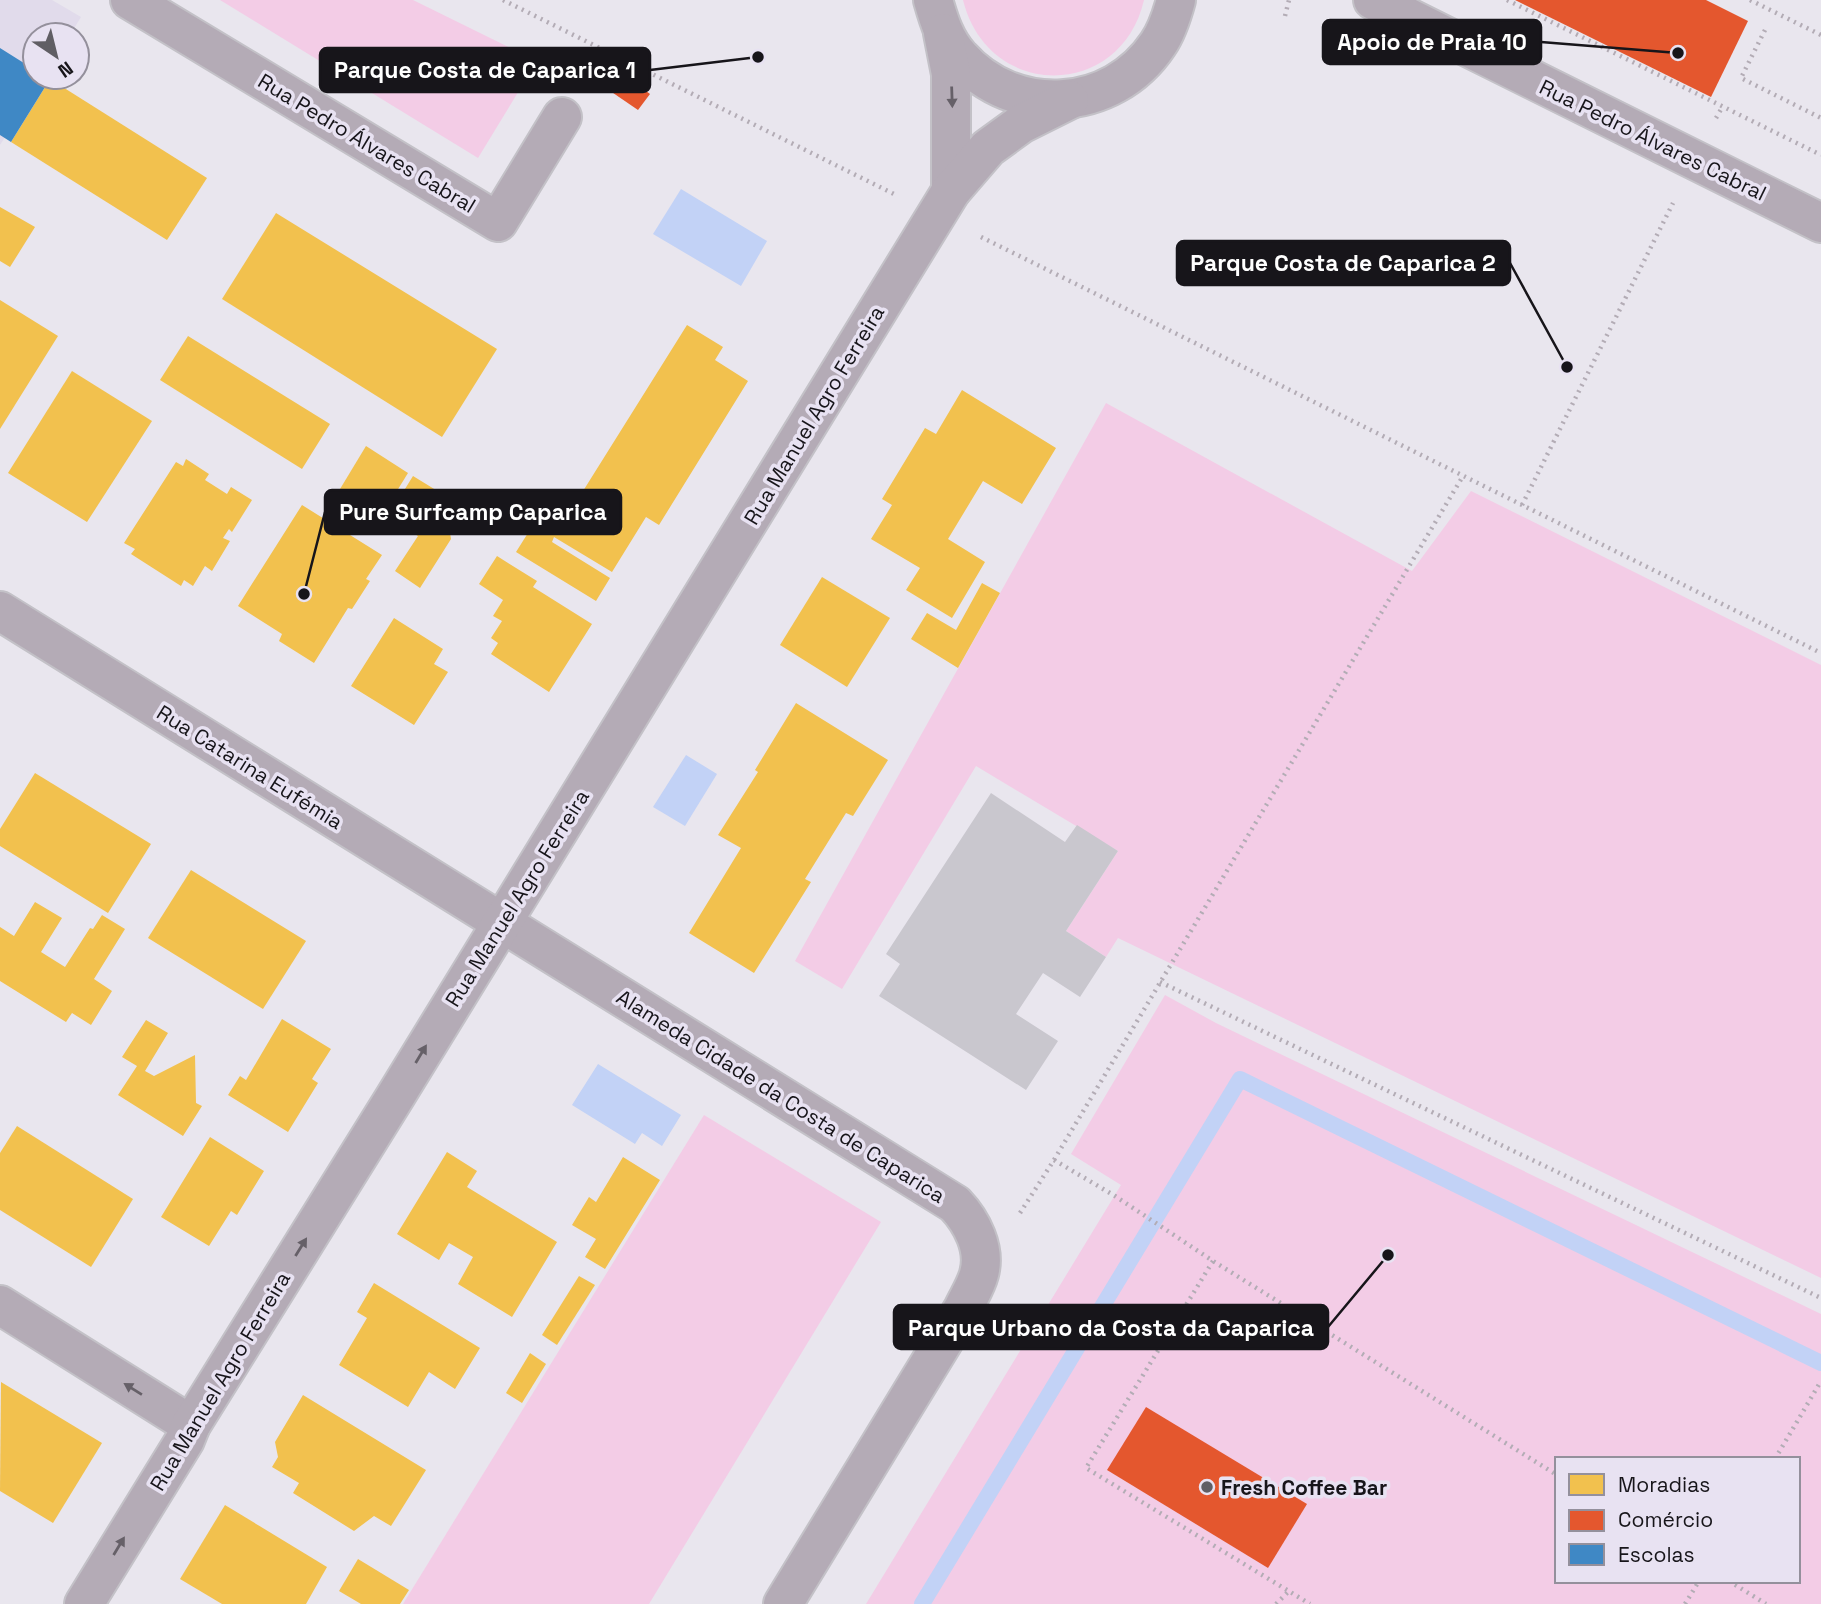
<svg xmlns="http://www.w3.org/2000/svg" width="1821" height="1604" viewBox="0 0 1821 1604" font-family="'Space Grotesk',sans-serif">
<rect width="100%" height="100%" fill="#e9e6ee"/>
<polygon fill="#e1dbeb" points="0,0 52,0 81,17 70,35 35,35 35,77 43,77 0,145"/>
<g fill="#f3cce6" fill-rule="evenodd">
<polygon points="220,0 413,0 537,61 478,158"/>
<path d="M963,0h181c-23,100 -156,101 -181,0z"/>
<polygon points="1106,403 1412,571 1471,491 1821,665 1821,1278 1118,938 1106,957 1066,931 1118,851 976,766 842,989 795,961"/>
<path d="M1165,995l51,28 605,291v290h-955l255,-419 -50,-31zM1557,1459h241v122h-241z"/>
<polygon points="704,1115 881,1222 649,1604 403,1604"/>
</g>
<g fill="#c2d2f6">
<polygon points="681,189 767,241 741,286 653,234"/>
<polygon points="686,755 717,774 685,826 653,807"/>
<polygon points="598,1064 681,1115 662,1146 642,1133 635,1144 572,1105"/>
</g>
<g fill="#f2c14e">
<polygon points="50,79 207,178 167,240 11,142"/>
<polygon points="0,207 35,227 10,267 0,261"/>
<polygon points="276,213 497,349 442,437 222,299"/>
<polygon points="0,300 58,336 0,429"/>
<polygon points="687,325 723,347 715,360 748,381 659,525 646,517 612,572 554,537 552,542 610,578 596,601 516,552 533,525 525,519 539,498 568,515"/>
<polygon points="188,336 330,424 302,469 160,380"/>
<polygon points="72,371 152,421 87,522 8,473"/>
<polygon points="962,390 1056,448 1022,504 983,481 948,539 985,562 952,618 906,590 920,568 871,539 892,505 882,499 925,428 936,434"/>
<polygon points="366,446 408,473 379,520 337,494"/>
<polygon points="186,459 209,474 205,480 227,494 231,487 252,500 232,532 229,529 223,538 230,541 212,571 205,566 193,586 184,580 181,586 131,554 135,549 124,543 176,462 183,466"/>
<polygon points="413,476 444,495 451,539 420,588 395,571 418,536 387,518"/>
<polygon points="302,505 382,555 366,579 370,581 352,609 348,608 314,663 279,641 282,634 238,606"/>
<polygon points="497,556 537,581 533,587 592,624 549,692 491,654 498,643 491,638 502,621 493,616 503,600 479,584"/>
<polygon points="822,577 890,618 847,687 780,645"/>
<polygon points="982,583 1000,593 958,668 911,639 927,613 956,630"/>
<polygon points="394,618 443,649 434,664 448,672 414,725 351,686"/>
<polygon points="796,703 888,760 853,816 846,813 805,879 811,882 754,973 689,933 741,848 718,835 758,772 755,770"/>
<polygon points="35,773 151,844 108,913 0,846 0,829"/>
<polygon points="191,870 306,941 263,1009 148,938"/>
<polygon points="35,902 62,918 41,952 65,967 90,928 93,929 102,915 125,929 94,979 112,991 91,1025 72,1013 66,1022 0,981 0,927 14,936"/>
<polygon points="282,1019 331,1049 312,1079 318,1083 288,1132 228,1095 240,1076 246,1080"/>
<polygon points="146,1020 168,1033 145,1071 154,1076 195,1055 196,1103 202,1106 183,1136 118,1095 137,1066 122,1057"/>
<polygon points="17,1126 133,1199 91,1267 0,1210 0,1153"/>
<polygon points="210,1137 264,1171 237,1215 231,1211 209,1246 161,1217"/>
<polygon points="447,1152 477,1171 467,1187 557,1242 512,1317 458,1284 473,1257 449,1243 439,1260 397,1234"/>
<polygon points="623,1157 660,1180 605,1269 585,1257 596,1239 572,1225 589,1197 596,1202"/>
<polygon points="579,1276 595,1285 557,1345 542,1335"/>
<polygon points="374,1283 480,1348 455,1389 429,1372 408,1407 339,1365 367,1318 357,1312"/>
<polygon points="530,1353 546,1364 522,1403 506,1393"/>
<polygon points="1,1382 102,1443 53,1523 0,1491"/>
<polygon points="303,1395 426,1470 391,1526 374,1516 354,1531 293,1493 299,1483 272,1467 278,1457 275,1442"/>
<polygon points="225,1505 327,1567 306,1604 222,1604 180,1579"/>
<polygon points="358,1559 409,1590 400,1604 361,1604 339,1591"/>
</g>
<g fill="#e4572e">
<polygon points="1515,0 1706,0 1748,21 1711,97"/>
<polygon points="610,64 650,94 638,110 597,82"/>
<polygon points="1146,1407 1307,1504 1268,1568 1107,1470"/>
</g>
<polygon fill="#3f88c5" points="0,48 35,70 35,77 50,79 11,142 0,135"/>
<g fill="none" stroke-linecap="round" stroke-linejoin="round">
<polyline stroke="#c2d2f6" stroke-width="16" points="922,1604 1240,1079 1821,1363"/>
</g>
<polygon fill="#c9c7ce" points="991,793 1065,842 1077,825 1118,851 1066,931 1106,957 1080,997 1043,973 1016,1014 1058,1041 1026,1090 879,996 900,964 886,954"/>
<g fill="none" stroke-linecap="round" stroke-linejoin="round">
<defs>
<g id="minor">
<polyline points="130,0 498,222 562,117"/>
<path d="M933,0c6,21 12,41 27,57 54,61 152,56 198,-13 9,-13 14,-29 18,-44"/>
<polyline points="1373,0 1821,223"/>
<polyline points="943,33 951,74 951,191"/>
<path d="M0,611l955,593c17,18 31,45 24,70 -3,12 -11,24 -16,35l-180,295"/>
<polyline points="0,1305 191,1425"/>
<polyline points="84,1604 185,1440 191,1425 395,1097 951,191 988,148 1021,124 1069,100"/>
</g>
</defs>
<use href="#minor" stroke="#c3c1c7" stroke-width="42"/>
<g stroke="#b3acb5" stroke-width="4.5" stroke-dasharray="2 5" stroke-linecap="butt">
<polyline points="503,0 894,194"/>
<polyline points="1507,0 1821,155"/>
<polyline points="1750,0 1821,35"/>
<polyline points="1285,16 1289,0"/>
<polyline points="1765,30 1741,78 1821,118"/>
<polyline points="1716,118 1723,106"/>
<polyline points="981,237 1821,653"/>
<polyline points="1522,505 1673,203"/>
<polyline points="1160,982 1821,1298"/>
<polyline points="1054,1160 1115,1196 1213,1261 1557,1475"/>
<polyline points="1020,1213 1054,1160 1463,476"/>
<polyline points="1213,1261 1086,1468 1310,1604"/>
<polyline points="1775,1459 1821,1381"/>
<polyline points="1729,1581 1766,1604"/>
<polyline points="1276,1604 1289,1591"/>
<polyline points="1685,1604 1699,1581"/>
</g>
<use href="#minor" stroke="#b4abb6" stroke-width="38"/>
</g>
<defs><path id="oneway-solid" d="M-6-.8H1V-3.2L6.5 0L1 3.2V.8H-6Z" transform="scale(1.75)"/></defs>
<g fill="#666068">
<use href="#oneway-solid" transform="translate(952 97) rotate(88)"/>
<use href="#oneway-solid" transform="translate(421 1054) rotate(-59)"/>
<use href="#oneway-solid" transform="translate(301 1247) rotate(-58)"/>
<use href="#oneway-solid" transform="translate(133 1389) rotate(-148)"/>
<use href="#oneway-solid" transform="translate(119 1546) rotate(-59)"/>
</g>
<circle fill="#605e64" stroke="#e8e2f2" stroke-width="2.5" cx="1207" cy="1487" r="7"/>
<g text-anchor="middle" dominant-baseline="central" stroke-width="7" stroke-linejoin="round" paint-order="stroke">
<g font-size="21" fill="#17151a" stroke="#e8e2f2">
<text transform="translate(1653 140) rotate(26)">Rua Pedro Álvares Cabral</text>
<text transform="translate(367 143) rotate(31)">Rua Pedro Álvares Cabral</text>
<text transform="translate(814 415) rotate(-59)">Rua Manuel Agro Ferreira</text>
<text transform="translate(250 767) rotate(32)">Rua Catarina Eufémia</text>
<text transform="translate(517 898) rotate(-58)">Rua Manuel Agro Ferreira</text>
<text transform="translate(781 1096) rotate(32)">Alameda Cidade da Costa de Caparica</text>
<text transform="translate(220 1381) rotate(-59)">Rua Manuel Agro Ferreira</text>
</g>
<g font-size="21" font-weight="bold" fill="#17151a" stroke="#e8e2f2" text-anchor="start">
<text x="1221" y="1487">Fresh Coffee Bar</text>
</g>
</g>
<path fill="none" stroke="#17151a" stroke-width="2.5" d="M1678 53L1541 42M758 57L650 70M1567 367L1510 263M304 594L325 512M1388 1255L1328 1327"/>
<g fill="#17151a" stroke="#e8e2f2" stroke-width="2.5">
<circle cx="1678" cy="53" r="7"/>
<circle cx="758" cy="57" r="7"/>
<circle cx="1567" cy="367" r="7"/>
<circle cx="304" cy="594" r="7"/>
<circle cx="1388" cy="1255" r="7"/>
</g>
<g fill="#17151a" stroke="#17151a" stroke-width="2.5">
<rect x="1323" y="20" width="218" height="44" rx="7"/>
<rect x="320" y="48" width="330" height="44" rx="7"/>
<rect x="1177" y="241" width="333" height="44" rx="7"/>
<rect x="325" y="490" width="296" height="44" rx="7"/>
<rect x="894" y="1305" width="434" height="44" rx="7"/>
</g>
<g font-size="23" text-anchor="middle" font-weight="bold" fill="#fff">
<text x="1432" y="50">Apoio de Praia 10</text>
<text x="485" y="78">Parque Costa de Caparica 1</text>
<text x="1343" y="271">Parque Costa de Caparica 2</text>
<text x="473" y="520">Pure Surfcamp Caparica</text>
<text x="1111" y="1336">Parque Urbano da Costa da Caparica</text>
</g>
<rect x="1555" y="1457" width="245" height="126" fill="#e8e2f2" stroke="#94909c" stroke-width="2"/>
<rect x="1569" y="1474" width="35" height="21" fill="#f2c14e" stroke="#94909c" stroke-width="2"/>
<text x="1618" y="1492" font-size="21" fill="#17151a">Moradias</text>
<rect x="1569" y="1510" width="35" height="21" fill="#e4572e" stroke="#94909c" stroke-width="2"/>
<text x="1618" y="1527" font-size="21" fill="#17151a">Comércio</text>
<rect x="1569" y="1544" width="35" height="21" fill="#3f88c5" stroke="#94909c" stroke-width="2"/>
<text x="1618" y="1562" font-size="21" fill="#17151a">Escolas</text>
<g transform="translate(56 56) rotate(145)"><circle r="33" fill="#e8e2f2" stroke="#94909c" stroke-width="2"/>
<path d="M0-5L12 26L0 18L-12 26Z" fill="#605e64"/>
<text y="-10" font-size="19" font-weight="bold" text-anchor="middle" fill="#17151a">N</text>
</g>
</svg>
